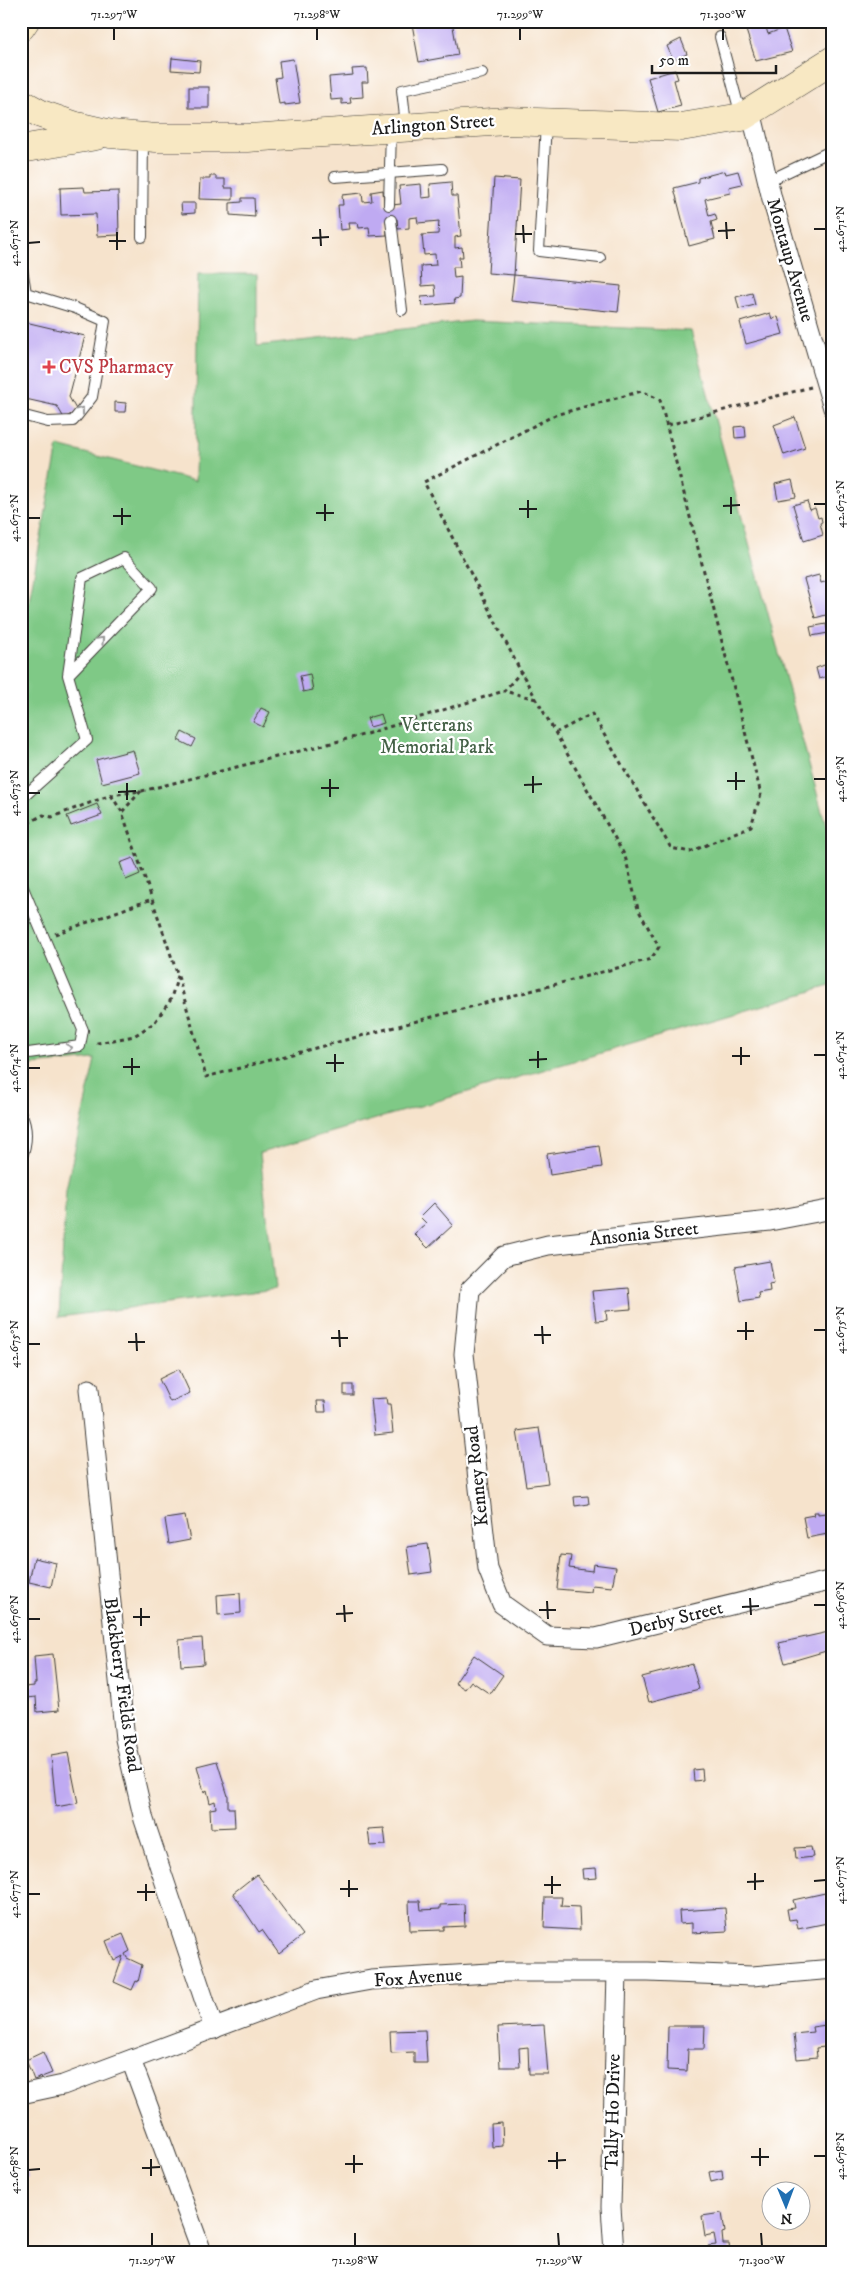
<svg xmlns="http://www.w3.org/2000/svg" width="854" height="2273" viewBox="0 0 854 2273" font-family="'IM FELL DW Pica',serif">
<rect width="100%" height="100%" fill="#fff"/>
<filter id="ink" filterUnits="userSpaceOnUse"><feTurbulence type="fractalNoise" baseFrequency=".02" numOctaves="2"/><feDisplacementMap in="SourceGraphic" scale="10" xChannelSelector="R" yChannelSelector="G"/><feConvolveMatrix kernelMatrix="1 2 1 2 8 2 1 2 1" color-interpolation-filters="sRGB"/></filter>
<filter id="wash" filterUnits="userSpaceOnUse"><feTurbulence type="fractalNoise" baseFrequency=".0096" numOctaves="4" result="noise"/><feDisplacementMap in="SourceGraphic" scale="20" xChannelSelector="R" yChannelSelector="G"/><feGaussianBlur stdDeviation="1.12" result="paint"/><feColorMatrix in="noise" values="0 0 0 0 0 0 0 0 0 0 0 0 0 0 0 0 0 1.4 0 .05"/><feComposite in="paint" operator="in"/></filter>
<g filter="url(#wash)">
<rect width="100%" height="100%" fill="#f6e3cc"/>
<polygon fill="#7fc986" stroke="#4e7251" points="198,274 257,274 257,346 472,321 691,331 833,852 833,985 260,1153 275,1289 59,1317 66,1189 95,1059 21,1066 21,644 58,446 195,481"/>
<g id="blocks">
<g fill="#bfaaf2">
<polygon points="397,21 452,21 458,55 419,62 412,24 398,26"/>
<polygon points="743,21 764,21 768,34 784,28 792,52 756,61"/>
<polygon points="681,39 687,54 673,60 667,46"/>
<polygon points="172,58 200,61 199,72 171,70"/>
<polygon points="293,59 300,103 285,105 285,103 279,104 275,78 281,77 279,61"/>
<polygon points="367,68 368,82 362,82 363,97 350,98 351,103 342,104 342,99 331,100 329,77 353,75 352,69"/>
<polygon points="675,70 678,79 674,80 681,106 658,112 648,78"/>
<rect x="189" y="87" width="20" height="21"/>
<polygon points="725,171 726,174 738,171 742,184 729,187 730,193 705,199 709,216 715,214 717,220 711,222 715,239 689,246 674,188 698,182 698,178"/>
<polygon points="210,176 216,176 216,179 225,179 225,188 233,188 233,200 199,199 200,179 210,179"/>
<polygon points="494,178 520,180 514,275 488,273"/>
<polygon points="451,182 452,196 457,196 461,236 455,237 455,248 462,247 463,257 459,257 460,267 453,267 454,278 461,277 460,298 454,299 455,303 422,306 421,297 436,296 435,285 422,286 421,266 436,265 435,254 424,255 422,235 438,234 439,221 418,223 417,217 409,218 409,228 398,229 397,219 386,220 387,235 370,236 369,227 359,228 358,223 348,223 349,229 340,230 338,205 343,205 342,195 362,193 363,202 372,201 371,192 383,190 384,206 401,204 399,186 421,184 422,198 431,197 430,184"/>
<polygon points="84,187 85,192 118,191 119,235 97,236 96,214 61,215 60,188"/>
<polygon points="242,198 254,198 255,217 230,215 230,203 242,202"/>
<polygon points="181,203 195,203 195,213 182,214"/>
<polygon points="514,275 621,286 618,312 511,301"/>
<polygon points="752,293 755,305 739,309 736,297"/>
<polygon points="770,313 772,319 778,317 783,334 746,344 740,322"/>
<polygon points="21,321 85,336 69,397 77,411 64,418 57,406 21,398"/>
<polygon points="115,402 126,403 125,412 115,412"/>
<polygon points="795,417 805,448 784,455 774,425"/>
<polygon points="745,426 746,437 735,438 734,427"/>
<polygon points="792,480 796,497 778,500 775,484"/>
<polygon points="807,501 810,510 815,508 818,518 821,517 822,522 820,523 823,535 804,541 793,505"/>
<polygon points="819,575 821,583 832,580 833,613 815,618 804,579"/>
<polygon points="826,624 828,633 812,636 810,627"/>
<polygon points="833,662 833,674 819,679 816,668"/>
<polygon points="310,674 313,690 303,692 300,676"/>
<polygon points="261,708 270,712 263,727 253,722"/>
<polygon points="381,714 384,723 370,727 367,718"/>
<polygon points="182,732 196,739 192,747 178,740"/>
<polygon points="133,750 140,773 102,783 96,760"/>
<polygon points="97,804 102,815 71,826 67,816"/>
<polygon points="133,858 140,874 126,880 120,863"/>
<polygon points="599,1146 602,1167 550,1175 547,1154"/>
<polygon points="434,1203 453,1225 428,1248 414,1234 426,1223 420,1217"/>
<polygon points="770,1261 774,1283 769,1284 770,1291 758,1293 759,1298 741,1301 735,1267"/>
<polygon points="629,1288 631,1309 606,1311 607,1320 596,1321 592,1291"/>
<polygon points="179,1369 190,1393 170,1402 159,1379"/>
<rect x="344" y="1385" width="9" height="10"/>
<polygon points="386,1398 387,1404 390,1404 393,1433 375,1435 371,1399"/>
<polygon points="317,1401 325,1401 326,1412 318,1412"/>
<polygon points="539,1428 548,1483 526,1486 517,1431"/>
<polygon points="588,1496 589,1504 575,1506 574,1497"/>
<polygon points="813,1512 818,1512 818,1514 833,1512 833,1533 807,1538 803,1517 814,1515"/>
<polygon points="185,1516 190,1540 169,1544 165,1519"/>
<polygon points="428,1544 432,1572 411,1575 407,1547"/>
<polygon points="561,1555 571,1556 569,1568 592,1571 593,1564 616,1567 612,1587 592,1585 591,1592 557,1589"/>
<polygon points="34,1558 56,1563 51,1587 29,1582"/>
<polygon points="240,1593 241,1613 218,1615 217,1595"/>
<polygon points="833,1631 833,1649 785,1663 779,1643"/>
<polygon points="202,1638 204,1664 181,1666 179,1640"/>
<polygon points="53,1654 59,1710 37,1712 36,1697 26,1698 25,1687 34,1686 34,1683 36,1683 34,1656"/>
<polygon points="474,1655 503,1675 490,1694 471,1681 465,1689 455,1683"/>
<polygon points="692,1664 699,1689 649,1702 642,1677"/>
<polygon points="68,1753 78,1803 56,1807 51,1756"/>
<polygon points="217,1761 228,1796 228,1808 234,1808 235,1827 211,1828 210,1809 216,1808 215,1801 210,1803 207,1790 204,1792 197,1766"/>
<polygon points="702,1769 703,1780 694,1781 693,1770"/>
<polygon points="384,1828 386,1845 370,1846 368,1829"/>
<polygon points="811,1847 813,1857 796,1859 795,1848"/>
<polygon points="596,1868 597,1878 583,1879 582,1869"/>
<polygon points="257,1874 303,1935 279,1954 262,1930 259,1932 233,1893"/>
<polygon points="825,1893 832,1922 798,1929 796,1919 789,1920 787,1909 795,1908 793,1900"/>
<polygon points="545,1897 562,1897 561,1906 579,1907 580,1930 544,1928"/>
<polygon points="409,1901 420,1901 421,1910 440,1909 440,1905 464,1904 465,1926 444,1927 444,1930 410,1931"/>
<polygon points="725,1908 727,1931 692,1933 692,1923 680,1924 679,1911"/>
<polygon points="123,1934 130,1951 125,1954 127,1958 142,1965 138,1982 136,1981 132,1990 114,1982 123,1956 114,1961 106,1941"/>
<polygon points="833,2024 833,2046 816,2048 817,2057 797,2059 794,2034 813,2032 812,2027"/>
<polygon points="544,2025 548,2074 529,2074 528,2047 519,2048 520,2067 500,2067 498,2027"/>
<polygon points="668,2026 705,2026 704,2049 688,2049 687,2071 667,2070"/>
<polygon points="425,2030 427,2063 414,2063 414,2052 391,2053 390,2031"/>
<polygon points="43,2052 52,2073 34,2080 26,2060"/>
<polygon points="502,2123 503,2146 492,2147 491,2124"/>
<polygon points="21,2152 28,2177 21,2179"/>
<polygon points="722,2170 723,2179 711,2182 709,2172"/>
<polygon points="722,2213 725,2232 722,2233 723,2244 729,2244 730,2252 709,2252 708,2246 716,2245 714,2234 705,2236 702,2216"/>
</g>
</g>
</g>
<g filter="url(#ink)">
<use href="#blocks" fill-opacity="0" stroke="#3d3a36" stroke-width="1"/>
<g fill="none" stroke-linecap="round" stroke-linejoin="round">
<defs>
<g id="service">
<polyline points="720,37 741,116"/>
<polyline points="546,123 539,251 600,258"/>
<polyline points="406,125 402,90 482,73"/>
<polyline points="335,177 442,169"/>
<polyline points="768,181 833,150"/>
<polyline points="389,205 391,129"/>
<polyline points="391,220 402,310"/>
<polyline points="142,237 143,138"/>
<polyline points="21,262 26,293 75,308 105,321 92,397 73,421 48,422 21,415"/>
<polyline points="21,799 87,740 68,675 82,578 124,558 152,588 68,675"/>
<polyline points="21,883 83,1030 80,1046 21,1054"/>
<path d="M21,1114c7,14 6,30 0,45"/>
</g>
<g id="minor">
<polyline points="751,111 772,199 833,408"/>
<polyline points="833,1209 770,1221 548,1245 504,1256 470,1290 464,1354 488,1569 502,1604 547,1636 596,1638 833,1580"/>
<polyline points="89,1389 125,1739 144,1820 214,2029"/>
<polyline points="131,2060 202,2252"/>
<polyline points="21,2094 63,2085 316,1990 371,1980 507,1972 648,1972 752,1976 833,1969"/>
<polyline points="614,2252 611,2207 617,1972"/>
</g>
<g id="secondary">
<polyline points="21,27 25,21"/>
<polyline points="21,103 41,114 76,126 111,134 156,138 247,138 507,121 681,127 742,117 833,60"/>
<polyline points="21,149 96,136"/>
</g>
</defs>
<use href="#service" stroke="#3d3a36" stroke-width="12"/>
<use href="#minor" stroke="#3d3a36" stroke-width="21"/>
<use href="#secondary" stroke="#3d3a36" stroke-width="29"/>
<g stroke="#3d3a36" stroke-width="3" stroke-dasharray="4 4" stroke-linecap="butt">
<polyline points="668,425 811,387"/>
<polyline points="536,699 504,691 521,672 424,482 555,415 642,391 660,400 761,794 751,826 690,852 671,848 592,714 557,732"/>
<polyline points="141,791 122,812 152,899"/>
<polyline points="111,795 122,812"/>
<polyline points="21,827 43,815 52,817 111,795 142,791 363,735 504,691"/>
<polyline points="55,934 152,899 178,976 170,1001 154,1023 134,1036 93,1044"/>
<polyline points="178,976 206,1077 651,959 659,947 638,909 625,856 521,672"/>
</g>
<use href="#service" stroke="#fff" stroke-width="10"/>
<use href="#minor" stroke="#fff" stroke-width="19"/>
<use href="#secondary" stroke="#f8e8c3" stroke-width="28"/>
</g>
<defs><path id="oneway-chevron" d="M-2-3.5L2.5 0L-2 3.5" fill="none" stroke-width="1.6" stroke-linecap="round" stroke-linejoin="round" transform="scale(1.25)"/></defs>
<g stroke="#999">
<use href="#oneway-chevron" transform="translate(81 410) rotate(-53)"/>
<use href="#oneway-chevron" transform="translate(101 640) rotate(-46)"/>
<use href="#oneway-chevron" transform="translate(69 1048) rotate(-10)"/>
</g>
</g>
<path fill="none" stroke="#1c1c1c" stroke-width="2" d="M114,28v12M317,28v12M520,28v12M723,28v12M726,222l1,17M523,225l1,18M320,229l1,17M814,229h12M718,231l17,-1M117,232v18M515,234h17M312,238l17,-1M109,241h17M28,243l12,-1M731,497v17M528,500v18M325,504v17M814,504h12M723,506l17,-1M122,508v17M519,509h18M316,513h18M113,516h18M28,518h12M736,772v18M533,776v17M330,779v18M814,779h12M727,781h18M127,783v17M524,785l18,-1M321,788h18M118,792l18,-1M28,793h12M741,1047v18M538,1051v17M335,1054v18M814,1055h12M732,1056h18M132,1058v17M529,1060l18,-1M326,1063h18M123,1067h17M28,1068h12M746,1322v18M542,1326l1,18M339,1330l1,17M814,1330h12M737,1331h17M136,1333l1,18M534,1335h17M331,1338h17M128,1342h17M28,1344h12M750,1598l1,17M547,1601l1,18M344,1605l1,17M814,1605h12M742,1607l17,-1M141,1608v18M539,1610h17M336,1614l17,-1M133,1617h17M28,1619h12M755,1873v17M552,1876v18M349,1880v17M814,1881l12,-1M747,1882l17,-1M146,1884v17M544,1885h17M340,1889h18M137,1892h18M28,1894h12M760,2148v18M557,2152v17M354,2155v18M814,2156h12M751,2157h18M151,2159v17M548,2161l18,-1M345,2164h18M142,2168l18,-1M28,2170l12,-1M152,2233v13M355,2233v13M558,2233l1,13M761,2233l1,13"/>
<path fill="#e0444e" stroke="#fff" stroke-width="2" d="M46.5 359.5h5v5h5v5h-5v5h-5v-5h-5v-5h5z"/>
<g text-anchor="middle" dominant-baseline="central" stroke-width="4.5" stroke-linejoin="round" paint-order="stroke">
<g font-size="19" fill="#1c1c1c" stroke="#fff">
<text transform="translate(433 125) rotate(-4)">Arlington Street</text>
<text transform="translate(790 260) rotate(74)">Montaup Avenue</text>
<text transform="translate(644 1234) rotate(-6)">Ansonia Street</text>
<text transform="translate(477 1476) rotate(-96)">Kenney Road</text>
<text transform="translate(676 1619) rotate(-14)">Derby Street</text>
<text transform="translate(122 1685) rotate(82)">Blackberry Fields Road</text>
<text transform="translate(418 1978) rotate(-4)">Fox Avenue</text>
<text transform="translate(613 2112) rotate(-89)">Tally Ho Drive</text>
</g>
<g font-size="19" fill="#be3a42" stroke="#fff" text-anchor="start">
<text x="59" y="367">CVS Pharmacy</text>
</g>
<g font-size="19" fill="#446146" stroke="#fff">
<text x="437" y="725">Verterans<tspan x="437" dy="22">Memorial Park</tspan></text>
</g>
</g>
<rect width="854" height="2273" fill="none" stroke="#fff" stroke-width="55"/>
<g transform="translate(786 2206) rotate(179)"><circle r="24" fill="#ffffff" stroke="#a4a4a4"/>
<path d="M0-4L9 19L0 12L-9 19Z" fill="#1f6fb2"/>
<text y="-8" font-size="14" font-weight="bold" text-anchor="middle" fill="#1c1c1c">N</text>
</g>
<path d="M652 65v8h124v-8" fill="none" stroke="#1c1c1c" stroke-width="2.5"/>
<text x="659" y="65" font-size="15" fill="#1c1c1c" stroke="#ffffff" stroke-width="4" paint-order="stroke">50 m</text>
<rect x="28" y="28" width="798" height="2218" fill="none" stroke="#1c1c1c" stroke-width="2"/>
<g font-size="12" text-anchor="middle" fill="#1c1c1c">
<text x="114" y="18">71.297°W</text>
<text x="317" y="18">71.298°W</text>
<text x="520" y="18">71.299°W</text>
<text x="723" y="18">71.300°W</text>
<text transform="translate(840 229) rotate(-90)" y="4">42.671°N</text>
<text transform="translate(14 243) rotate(-90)" y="4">42.671°N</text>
<text transform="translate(840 504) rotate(-90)" y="4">42.672°N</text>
<text transform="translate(14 518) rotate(-90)" y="4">42.672°N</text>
<text transform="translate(840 779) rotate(-90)" y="4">42.673°N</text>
<text transform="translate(14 793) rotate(-90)" y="4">42.673°N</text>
<text transform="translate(840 1055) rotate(-90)" y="4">42.674°N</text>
<text transform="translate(14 1068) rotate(-90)" y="4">42.674°N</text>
<text transform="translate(840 1330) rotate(-90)" y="4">42.675°N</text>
<text transform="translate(14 1344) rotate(-90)" y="4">42.675°N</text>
<text transform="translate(840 1605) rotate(-90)" y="4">42.676°N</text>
<text transform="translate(14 1619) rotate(-90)" y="4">42.676°N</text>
<text transform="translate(840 1880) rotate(-90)" y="4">42.677°N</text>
<text transform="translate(14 1894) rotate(-90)" y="4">42.677°N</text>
<text transform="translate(840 2156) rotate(-90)" y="4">42.678°N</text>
<text transform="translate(14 2170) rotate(-90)" y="4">42.678°N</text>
<text x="152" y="2264">71.297°W</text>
<text x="355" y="2264">71.298°W</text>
<text x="559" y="2264">71.299°W</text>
<text x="762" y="2264">71.300°W</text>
</g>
</svg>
